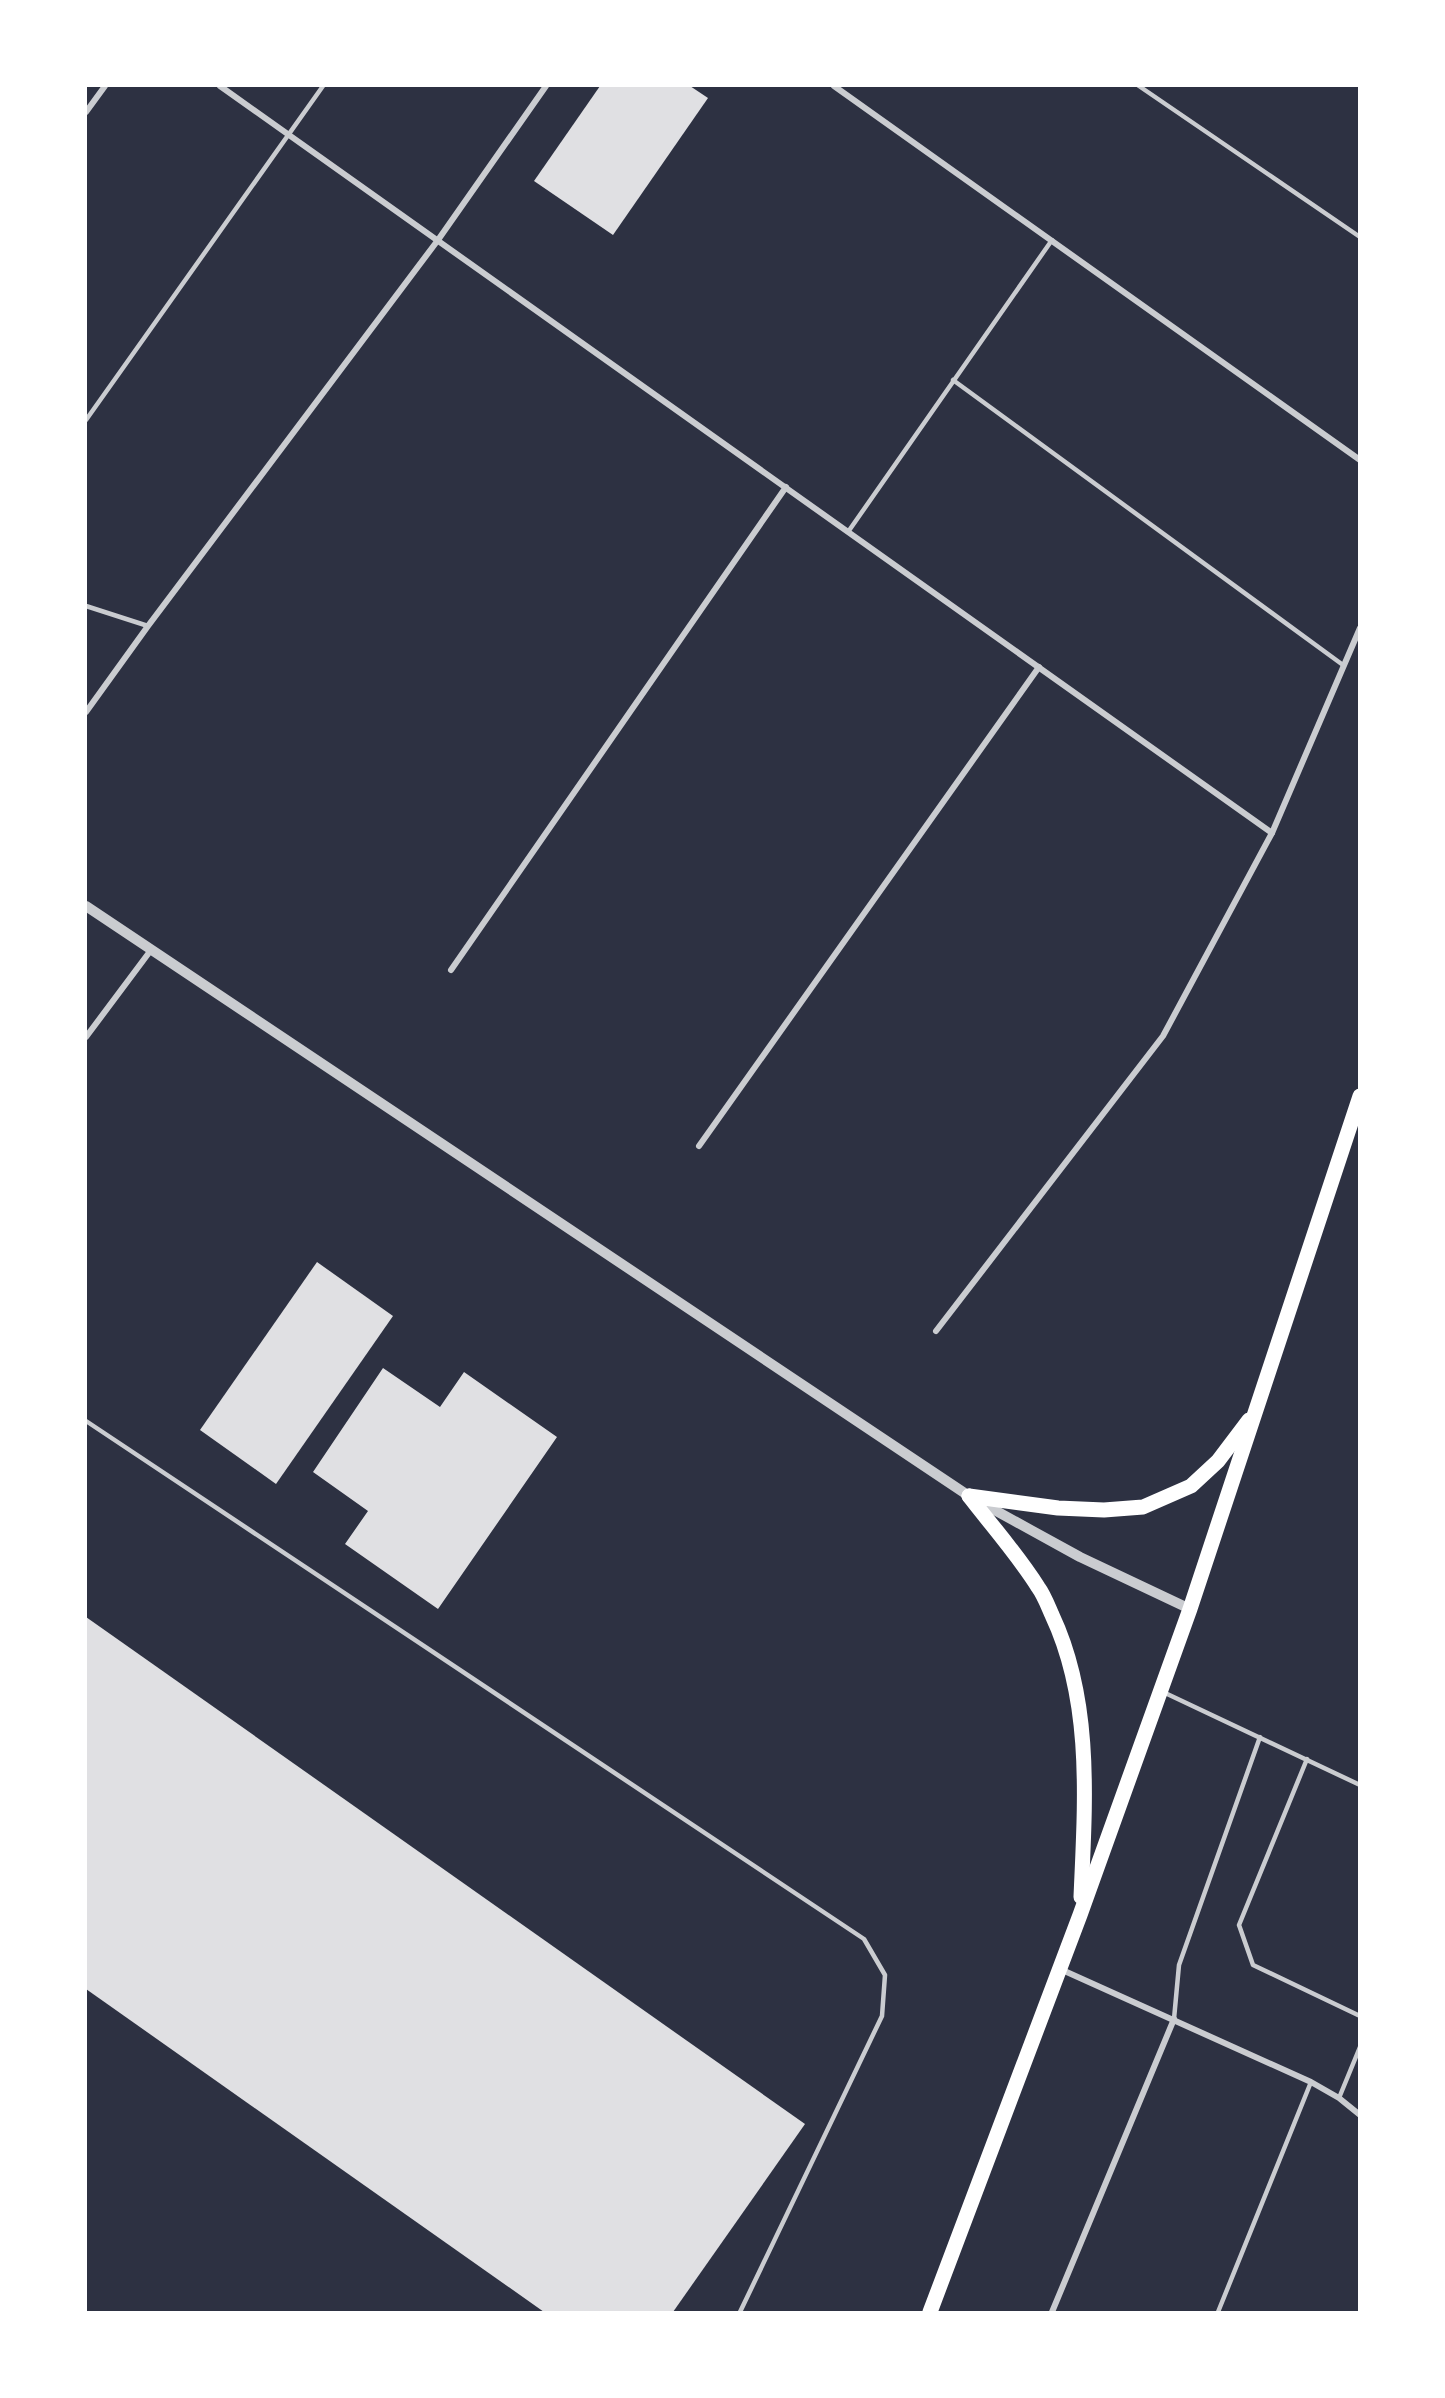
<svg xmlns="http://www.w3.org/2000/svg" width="1445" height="2398" viewBox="0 0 1445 2398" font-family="'Titillium Web',sans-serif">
<rect width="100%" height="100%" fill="#2d3142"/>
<g fill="#e0e0e3">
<polygon points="600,86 690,86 708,98 613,235 534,181"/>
<polygon points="317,1262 393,1316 276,1484 200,1430"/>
<polygon points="383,1368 440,1407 464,1372 557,1437 438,1609 345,1544 368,1511 313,1472"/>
<polygon points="86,1617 805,2124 673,2312 544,2312 86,1989"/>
</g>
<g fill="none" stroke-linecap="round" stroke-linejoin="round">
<g stroke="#caccd0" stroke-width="4.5">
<polyline points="1139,86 1360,237"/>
<polyline points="953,380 1343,665"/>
<polyline points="86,420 323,86"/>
<polyline points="848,532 1052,240"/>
<polyline points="86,606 148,626"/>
<polyline points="86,1421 864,1939 885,1975 882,2016 740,2312"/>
<polyline points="1163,1692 1360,1785"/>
<polyline points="1307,1759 1239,1925 1253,1965 1360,2016"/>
<polyline points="1174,2019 1179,1965 1260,1737"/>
<polyline points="1339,2098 1360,2047"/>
<polyline points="1218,2312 1311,2082"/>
</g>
<g stroke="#caccd0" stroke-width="6">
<polyline points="220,86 1272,833"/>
<polyline points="834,86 1360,460"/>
<polyline points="86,112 105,86"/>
<polyline points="86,712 148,626 438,240 546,86"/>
<polyline points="451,970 786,487"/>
<polyline points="86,1037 151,950"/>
<polyline points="699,1146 1039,667"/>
<polyline points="936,1331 1163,1036 1272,833 1360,628"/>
<polyline points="1060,1969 1311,2082 1339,2098 1360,2115"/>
<polyline points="1052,2312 1174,2019"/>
</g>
<polyline stroke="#caccd0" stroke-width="10" points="86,906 969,1496 1080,1557 1190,1609"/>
<g stroke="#fff" stroke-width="15">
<path d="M969,1496c23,30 49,59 69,91 6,8 10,19 14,28 41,87 33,188 29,282"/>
<polyline points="969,1496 1058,1508 1104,1510 1143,1507 1191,1486 1218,1461 1249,1420"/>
<polyline points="930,2312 1080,1915 1190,1609 1360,1096"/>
</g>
</g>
<rect width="1445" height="2398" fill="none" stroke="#ffffff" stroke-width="174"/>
</svg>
